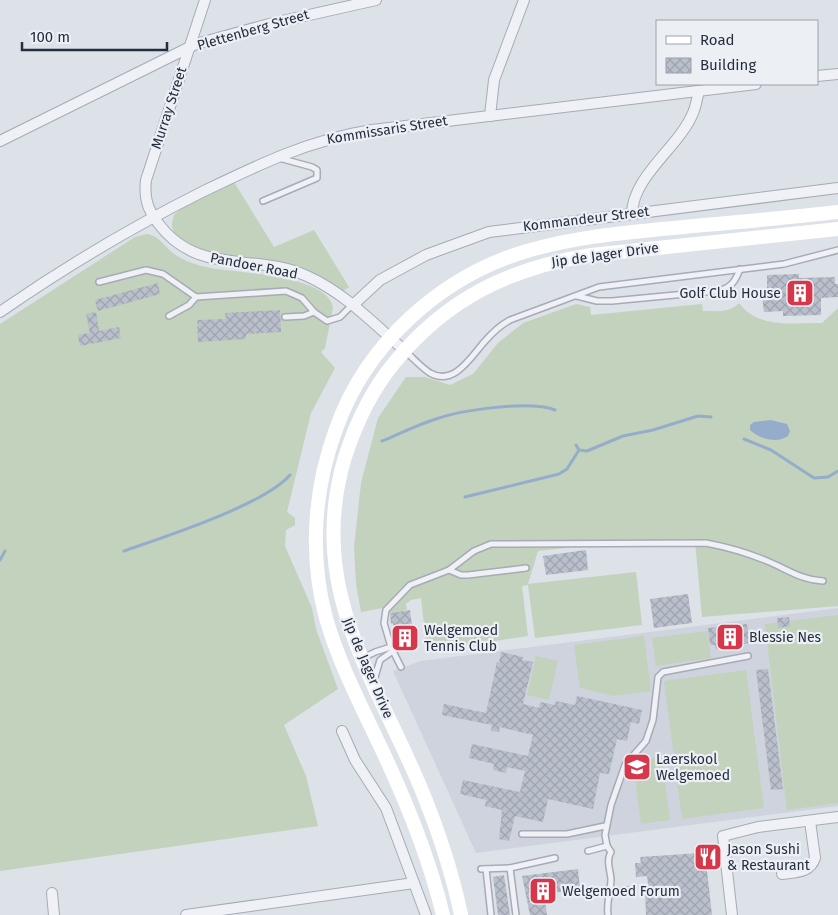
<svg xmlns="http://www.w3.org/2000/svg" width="838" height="915" viewBox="0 0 838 915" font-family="'Fira Sans',sans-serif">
<defs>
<pattern id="building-cross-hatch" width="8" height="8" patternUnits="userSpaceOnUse" patternTransform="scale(1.25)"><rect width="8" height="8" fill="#b9bfcb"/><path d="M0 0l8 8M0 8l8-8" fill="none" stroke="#9fa4af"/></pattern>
</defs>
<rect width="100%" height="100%" fill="#dde1e8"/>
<polygon fill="#ced3dd" points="838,608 838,806 476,853 393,671 421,661"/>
<g fill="#c2d2bd">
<path d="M234,182l40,65 40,-17 35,57 -6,4c-11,-8 -23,-16 -37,-20 -12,-4 -25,-8 -37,-10 -23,-5 -98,-5 -97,-38l2,-8 7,-6z"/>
<path d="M147,234c12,1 20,16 30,22 15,9 31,12 48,14 24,3 105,8 108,38l-8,40 -4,4 14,16 -24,45 -24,99 8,6v7l-9,5 -1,16 27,62 4,21 22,60 -54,36 22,51 12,50 -318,45v-547l135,-87z"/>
<path d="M739,303c19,26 55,20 83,20l16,-15v298l-136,11 -7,-76h-66l-91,10 -10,33 108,-12 6,53 -107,13 -7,-53 -6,1 6,50 -101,15 -6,-53 -10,2 -5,4 1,6 -18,3 -6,-5 -22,4 -5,-28 -2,-37 7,-64 17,-65 28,-41h19l25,8 23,-11 25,-31 25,-20 53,-19 14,3 1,8 111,-11 1,7c12,0 28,2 36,-8z"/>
<polygon points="838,615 838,803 787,810 765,624 777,623 778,627 789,621"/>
<polygon points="707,631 711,658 656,666 652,638"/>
<polygon points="644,636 651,691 613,696 580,688 574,645"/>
<polygon points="536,656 558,661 549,700 527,695"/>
<polygon points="746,670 764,808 682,819 664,681"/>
<polygon points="662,757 670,820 641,824 633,761"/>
</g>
<path fill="#95adcb" d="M771,420l16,4 3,7 -2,5c-11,8 -29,3 -38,-6v-5l4,-3z"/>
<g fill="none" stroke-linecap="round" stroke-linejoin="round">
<g stroke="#95adcb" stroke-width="3">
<polyline points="744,439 771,450 814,478 828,477 838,471"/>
<path d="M382,441c17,-7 35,-16 54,-22 25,-9 95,-19 119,-9"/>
<polyline points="576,445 579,450 587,451 623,436 653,430 698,416 711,417"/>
<polyline points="465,497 559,474 567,469 579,450"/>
<path d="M124,551c40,-14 140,-46 166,-76"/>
<polyline points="0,560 5,551"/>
</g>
</g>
<g fill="url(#building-cross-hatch)">
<polygon points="799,274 799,278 835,277 835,284 838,284 838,297 821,298 821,315 783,316 783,311 764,312 761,288 767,288 767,275"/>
<polygon points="158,283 160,294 98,311 95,300"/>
<polygon points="280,310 281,332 246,334 246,339 198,342 197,320 226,319 225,313"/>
<polygon points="96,312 99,331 119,327 121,338 80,346 78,335 90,333 86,314"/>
<polygon points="586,550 588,570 546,575 543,556"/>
<polygon points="688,594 692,623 654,628 650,599"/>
<polygon points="410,610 415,649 401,651 400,645 397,645 393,623 391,624 390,613"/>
<polygon points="789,617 790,626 778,628 777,618"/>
<polygon points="747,624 748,632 752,631 751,642 749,643 716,649 715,645 710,645 708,628"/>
<polygon points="501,652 523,657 522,660 533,662 523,704 539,708 540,702 555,705 556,701 575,705 577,696 642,710 639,724 631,722 627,741 617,739 609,774 600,773 593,809 548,799 543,822 515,816 509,841 499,839 502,810 485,806 486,800 460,794 463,780 520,792 525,771 507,767 506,773 493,770 494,764 469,758 472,744 528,756 533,735 500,727 499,732 491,731 492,725 442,715 444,704 486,713 497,662 499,663"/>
<polygon points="768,669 783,789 771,790 756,670"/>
<polygon points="715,852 716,862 706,862 712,915 646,915 645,892 649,891 647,876 636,877 635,863 641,863 640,857"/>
<polygon points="578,869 580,889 544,894 547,915 530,915 522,876"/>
<polygon points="504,875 510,915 498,915 493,877"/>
</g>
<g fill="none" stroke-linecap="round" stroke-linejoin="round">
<defs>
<g id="lane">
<polyline points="263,201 317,178 317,170 312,167 279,158"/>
<polyline points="99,282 146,270 163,274 196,297 286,291 302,298 314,312 327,321 340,317 352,305"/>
<path d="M577,296l20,5h15l105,-10c14,-3 18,-9 23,-22"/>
<polyline points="169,316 189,305 196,297"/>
<polyline points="285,317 304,316 314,312"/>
<path d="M406,352c8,7 16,16 24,21 25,14 42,-18 56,-33 7,-8 15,-15 24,-20l89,-33 185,-23 54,-14"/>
<polyline points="449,570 461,575 468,575 526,568"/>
<polyline points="363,658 375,652 391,647"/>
<path d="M401,667l-10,-20 -7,-24 2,-13 24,-25 39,-15 25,-19 17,-7 215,-1c21,4 42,10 61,18 20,8 34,19 56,20"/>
<polyline points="375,677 380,660 393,651"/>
<polyline points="522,834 567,834 605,826"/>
<polyline points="588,851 607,846"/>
<polyline points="510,868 555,858"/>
<polyline points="481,869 510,868 516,915"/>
<polyline points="486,869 491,915"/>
<polyline points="609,892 631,890"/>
<path d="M608,915c-2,-13 3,-24 3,-36 -1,-10 -5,-19 0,-27l-4,-6 -2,-11 6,-30 14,-40 21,-24 7,-21 5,-43 5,-5 85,-16"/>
</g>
<g id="street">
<path d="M205,0l-59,180c-2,17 1,29 12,43 40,54 96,29 149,53 38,17 67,48 97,74"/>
<polyline points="817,76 838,74"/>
<polyline points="490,116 494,80 524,0"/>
<polyline points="0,141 196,44 269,24 376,0"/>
<path d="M632,213c1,-37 47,-66 61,-100 3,-7 4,-15 6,-22"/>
<polyline points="353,305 380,280 426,255 489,232 838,188"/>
<path d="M0,312c65,-45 132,-85 202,-120 58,-28 107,-52 170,-62l384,-46"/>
<path d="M782,874c14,-2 28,-1 33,-16l-5,-37"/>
<polyline points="414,883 426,915"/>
<polyline points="52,893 54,915"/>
<polyline points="186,915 414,883 386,808 355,760 342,731"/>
<polyline points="732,915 723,836 758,827 838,817"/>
</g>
</defs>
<use href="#lane" stroke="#a6abb5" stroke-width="8"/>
<use href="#street" stroke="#a6abb5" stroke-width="12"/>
<use href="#lane" stroke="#eff1f6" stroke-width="5"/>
<use href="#street" stroke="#eff1f6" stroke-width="10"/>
<g stroke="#fff" stroke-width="14">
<path d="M443,915c-14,-58 -36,-112 -61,-165 -20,-43 -43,-86 -56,-132 -17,-63 -12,-129 10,-189 30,-85 105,-153 191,-178 51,-15 104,-19 157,-24 52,-5 103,-9 154,-15"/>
<path d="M461,915c-9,-44 -24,-88 -41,-129 -47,-111 -114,-201 -75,-329 11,-34 26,-66 49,-94 53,-65 116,-95 197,-108l247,-26"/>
</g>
</g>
<defs>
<symbol id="building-square" viewBox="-11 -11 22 22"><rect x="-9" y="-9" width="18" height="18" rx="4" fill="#d7374a" stroke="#ecf0f5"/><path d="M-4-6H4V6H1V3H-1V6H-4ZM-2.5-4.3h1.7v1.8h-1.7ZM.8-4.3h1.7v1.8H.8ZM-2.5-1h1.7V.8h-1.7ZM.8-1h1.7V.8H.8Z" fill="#fff"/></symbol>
<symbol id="school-square" viewBox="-11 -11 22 22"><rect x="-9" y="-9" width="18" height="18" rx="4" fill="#d7374a" stroke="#ecf0f5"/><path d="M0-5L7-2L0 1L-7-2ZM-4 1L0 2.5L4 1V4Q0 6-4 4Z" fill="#fff"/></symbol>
<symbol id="restaurant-square" viewBox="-11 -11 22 22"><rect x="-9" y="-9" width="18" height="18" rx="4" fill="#d7374a" stroke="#ecf0f5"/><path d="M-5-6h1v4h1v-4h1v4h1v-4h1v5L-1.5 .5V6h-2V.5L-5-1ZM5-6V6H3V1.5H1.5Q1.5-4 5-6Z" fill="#fff"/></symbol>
</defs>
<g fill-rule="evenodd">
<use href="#building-square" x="784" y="277" width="32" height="32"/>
<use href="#building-square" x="714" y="621" width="32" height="32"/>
<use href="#building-square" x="389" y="622" width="32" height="32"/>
<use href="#school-square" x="621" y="751" width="32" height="32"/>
<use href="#restaurant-square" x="692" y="841" width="32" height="32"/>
<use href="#building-square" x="527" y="875" width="32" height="32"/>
</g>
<g text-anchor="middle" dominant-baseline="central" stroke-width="4.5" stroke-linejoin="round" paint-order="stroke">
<g font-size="14" fill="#252e3f" stroke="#ecf0f5">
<text transform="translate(253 30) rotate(-16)">Plettenberg Street</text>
<text transform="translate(169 108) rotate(-72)">Murray Street</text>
<text transform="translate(387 130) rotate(-9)">Kommissaris Street</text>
<text transform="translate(586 219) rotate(-7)">Kommandeur Street</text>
<text transform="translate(605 255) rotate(-8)">Jip de Jager Drive</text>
<text transform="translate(254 266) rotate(11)">Pandoer Road</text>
<text transform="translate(368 668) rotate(67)">Jip de Jager Drive</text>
</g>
<g font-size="14" fill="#252e3f" stroke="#ecf0f5" text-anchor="start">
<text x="781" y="293" text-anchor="end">Golf Club House</text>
<text x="424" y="630">Welgemoed<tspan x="424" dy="16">Tennis Club</tspan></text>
<text x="749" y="637">Blessie Nes</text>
<text x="656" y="759">Laerskool<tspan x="656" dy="16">Welgemoed</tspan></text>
<text x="727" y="849">Jason Sushi<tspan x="727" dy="16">&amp; Restaurant</tspan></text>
<text x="562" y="891">Welgemoed Forum</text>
</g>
</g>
<rect x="656" y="20" width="162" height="65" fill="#ecf0f5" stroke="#9ca2ac"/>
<rect x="666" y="36" width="25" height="8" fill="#ffffff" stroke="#9ca2ac"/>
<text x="700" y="45" font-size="15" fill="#252e3f">Road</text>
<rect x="666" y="58" width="25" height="15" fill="url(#building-cross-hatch)" stroke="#9ca2ac"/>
<text x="700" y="70" font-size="15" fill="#252e3f">Building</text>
<path d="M22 42v8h145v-8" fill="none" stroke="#252e3f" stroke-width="2.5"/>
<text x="30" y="42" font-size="15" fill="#252e3f" stroke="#ecf0f5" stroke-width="4" paint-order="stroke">100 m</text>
</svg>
